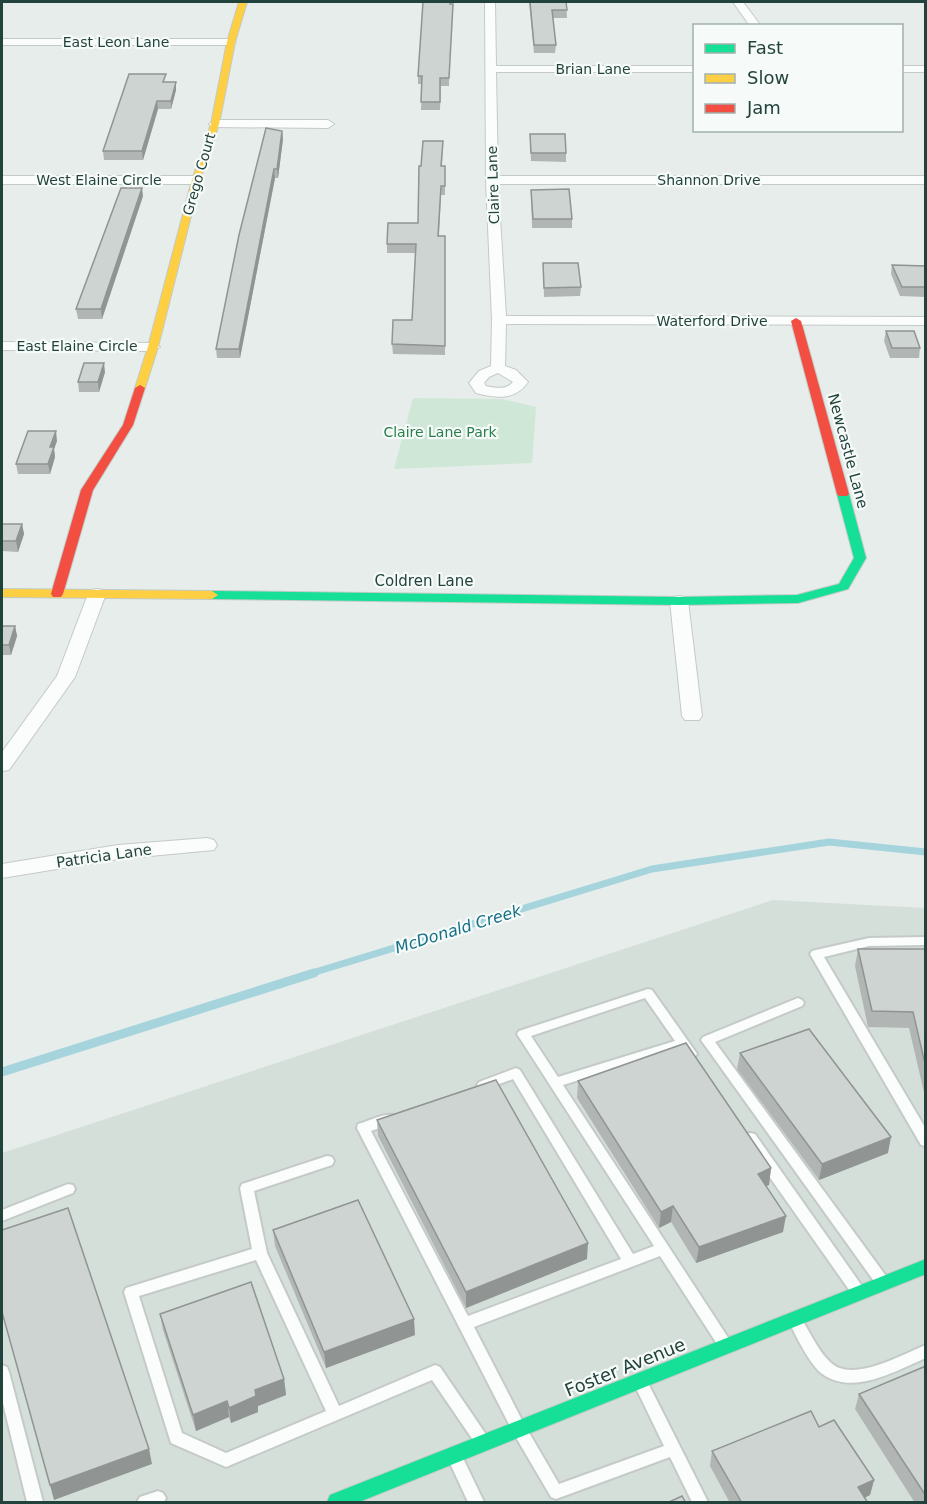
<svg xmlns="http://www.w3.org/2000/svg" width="927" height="1504" viewBox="0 0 927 1504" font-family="'DejaVu Sans',sans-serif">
<rect width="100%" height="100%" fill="#e7edea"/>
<polygon fill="#d5dfda" points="773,900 925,908 925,1502 2,1502 2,1153"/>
<polygon fill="#cfe7d7" points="413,398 501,399 536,407 532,463 394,469"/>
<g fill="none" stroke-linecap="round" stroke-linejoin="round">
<polyline stroke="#a5d4dd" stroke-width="7" points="309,974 652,869 829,842 926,852"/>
<polyline stroke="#a5d4dd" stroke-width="9" points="2,1072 314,973"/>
<defs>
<g id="lane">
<polygon points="926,937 926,945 869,946 824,957 926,1129 926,1146 921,1145 810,954 812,951 816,950 869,938"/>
<path d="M648,989l4,1 43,61 2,3 -2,3c-8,3 -10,-2 -15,-8l-117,36 166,254 2,4 -2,4 -5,2 -5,-2 -59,-91 -186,71 50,97 35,60 105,-38 -30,-62 2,-5 5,-2 5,2 62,123h-16l-22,-45 -114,42 -5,-2 -37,-63 -157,-306 1,-4c11,-3 25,-11 36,-9l1,4 -1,4 -23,8 97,185 153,-57 -108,-180 -30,11 -4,-2 -2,-3 2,-3 37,-14 4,2 113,184 21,-8 -137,-212 2,-3zM645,998l30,43 -117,36 -27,-41z"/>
<polygon points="798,998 802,1000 804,1003 802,1006 715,1042 886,1276 888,1280 886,1284 881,1286 876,1284 701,1040 703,1037"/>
<polygon points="750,1133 755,1134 862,1286 864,1290 862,1294 857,1296 852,1294 745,1142 743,1138 745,1134"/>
<path d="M327,1156l5,1 2,4 -2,4 -78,26 13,62 72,153 96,-41 5,2 45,66 3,5 -3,5 -5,2 -5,-2 -43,-63 -206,87 -55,-24 -47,-151 2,-4 126,-39 -12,-61 2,-4zM256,1260l70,151 -100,42 -44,-20 -43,-137z"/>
<polygon points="68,1184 73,1185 75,1189 73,1193 2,1221 2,1210"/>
<path d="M796,1316l5,2c9,14 16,31 28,43 22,24 73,-7 97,-16v13c-31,13 -74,39 -105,15 -12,-10 -25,-37 -32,-51l2,-4z"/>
<polygon points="2,1365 7,1367 9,1372 43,1502 27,1502 2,1399"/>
<polygon points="456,1452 461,1454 484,1502 468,1502 448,1459 451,1454"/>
<polygon points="158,1491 163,1493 166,1498 164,1502 137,1502 140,1497"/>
</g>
<g id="street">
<path d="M485,2h10l1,64h198v6h-198l2,104h428v8h-428l8,132 420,1v8l-420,-1 -1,42 11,4 12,12c-13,19 -32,16 -52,11l-7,-10 10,-12 12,-5 1,-46 -6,-140zM498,373l15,9c-7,8 -17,6 -27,4l-2,-3 5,-6z"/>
<polygon points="733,2 743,2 761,26 750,26"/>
<polygon points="2,39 231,39 236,42 231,45 2,45"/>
<rect x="902" y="66" width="24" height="6"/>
<polygon points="215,120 328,120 334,124 328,128 211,127 209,124"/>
<polygon points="2,176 196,176 202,180 196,184 2,184"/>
<polygon points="2,342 153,343 160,347 153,351 2,350"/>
<polygon points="97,589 103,590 106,594 75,677 9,770 2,771 2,752 57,676 88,594 91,590"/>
<polygon points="679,596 685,597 688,601 702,716 699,720 685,720 682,716 670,601 673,597"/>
<polygon points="207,838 214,840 217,845 214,850 118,859 2,878 2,864 118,845"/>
</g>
<g id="fast">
<polygon points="843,491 849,494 866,558 848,589 798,603 679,605 212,599 206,595 212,591 679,597 797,595 839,584 854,558 837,494"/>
<polygon points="926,1259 926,1274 359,1502 327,1502 330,1495"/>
</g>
<g id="slow">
<polygon points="239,2 247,2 235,42 219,124 200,180 158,347 145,388 140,391 136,390 135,388 148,347 192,180 211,124 227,42"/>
<polygon points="2,589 212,591 218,595 212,599 2,597"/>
</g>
<g id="jam">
<polygon points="796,318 801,321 849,494 847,496 839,496 837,494 791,321"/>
<polygon points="140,385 145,388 133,425 93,490 63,594 61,597 53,597 51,594 81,490 123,425 135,388"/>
</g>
</defs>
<use href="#lane" stroke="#c4cac8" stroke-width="4"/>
<use href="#street" stroke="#c4cac8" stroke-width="2"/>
<use href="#fast" stroke="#c2cbc8" stroke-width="2"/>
<use href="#slow" stroke="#c2cbc8" stroke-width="2"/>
<use href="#jam" stroke="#c2cbc8" stroke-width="2"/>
<use href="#lane" fill="#fbfcfc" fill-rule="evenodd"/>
<use href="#street" fill="#fbfcfc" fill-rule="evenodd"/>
<use href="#fast" fill="#16e098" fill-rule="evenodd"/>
<use href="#slow" fill="#ffcf43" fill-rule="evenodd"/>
<use href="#jam" fill="#f24e42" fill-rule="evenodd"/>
</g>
<g fill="#b1b6b5">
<polygon points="450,2 449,86 441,86 440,110 421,110 422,84 418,84 418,76"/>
<polygon points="529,2 566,2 567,18 553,18 556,45 555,53 534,53"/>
<polygon points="166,82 176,82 176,90 171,109 158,109 143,160 104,160 103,151"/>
<polygon points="282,131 283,139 278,178 275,178 240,358 217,358 216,349"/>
<polygon points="530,134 566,153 566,162 531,161"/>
<polygon points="443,141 442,166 445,166 445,195 441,195 439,236 445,236 445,355 393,354 392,344 412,320 416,253 387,253 387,244 418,223"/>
<polygon points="531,190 572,219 572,228 532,228"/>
<polygon points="143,196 102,319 78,319 76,309"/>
<polygon points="543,263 581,287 580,296 544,297"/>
<polygon points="892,265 926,266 926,297 900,296 891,274"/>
<polygon points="886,331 920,348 919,358 890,358 884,341"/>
<polygon points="105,372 99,392 79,392 78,382"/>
<polygon points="57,441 54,449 55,457 50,474 18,474 16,464"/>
<polygon points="2,524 22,524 24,534 18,552 2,551"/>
<polygon points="2,626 15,626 17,636 11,655 2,655"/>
<polygon points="858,949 926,949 926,1101 909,1028 868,1027 855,966"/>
<polygon points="740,1053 888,1153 819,1180 737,1069"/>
<polygon points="578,1081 771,1168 769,1185 766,1186 783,1232 696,1263 671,1222 659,1228 577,1098"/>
<polygon points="377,1120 587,1259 466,1308 378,1136"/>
<polygon points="273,1230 415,1335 326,1368 275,1246"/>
<polygon points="160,1314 284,1379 286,1395 258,1406 258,1412 231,1423 229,1417 196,1431 163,1330"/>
<polygon points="926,1366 926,1503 915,1503 855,1409 859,1394"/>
<polygon points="819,1427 874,1480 870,1495 865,1497 868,1503 730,1503 710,1466 712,1451"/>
</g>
<g fill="#909493">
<polygon points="176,82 176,90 171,109 171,101"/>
<polygon points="157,101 158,109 143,160 142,151"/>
<polygon points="282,131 283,139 278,178 277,169"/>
<polygon points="274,169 275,178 240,358 239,349"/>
<polygon points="142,188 143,196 102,319 101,309"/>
<polygon points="104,363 105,372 99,392 98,382"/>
<polygon points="56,431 57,441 54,449 55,457 50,474 48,464 50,447"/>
<polygon points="22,524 24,534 18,552 16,541"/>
<polygon points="15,626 17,636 11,655 9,645"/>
<polygon points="891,1137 888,1153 819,1180 822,1164"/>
<polygon points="771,1168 769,1185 756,1190 758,1174"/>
<polygon points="673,1206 671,1222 659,1228 661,1212"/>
<polygon points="786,1216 783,1232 696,1263 699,1247"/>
<polygon points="588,1243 587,1259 466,1308 466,1292"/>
<polygon points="414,1319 415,1335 326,1368 324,1352"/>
<polygon points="284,1379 286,1395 258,1406 258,1412 231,1423 229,1408 255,1390"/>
<polygon points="227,1401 229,1417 196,1431 193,1415"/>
<polygon points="149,1449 152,1464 54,1500 50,1485"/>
<polygon points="874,1480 870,1495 854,1503 858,1487"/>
</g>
<g fill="#ced4d2" stroke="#909493" stroke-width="1.5">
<polygon points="423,2 450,2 450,4 453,4 449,78 440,78 440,102 421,102 422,76 418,76"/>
<polygon points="530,2 566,2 567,10 552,10 556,45 534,45"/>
<polygon points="129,74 166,74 163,82 176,82 171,101 157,101 142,151 103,151"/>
<polygon points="266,128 282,131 277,169 274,169 239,349 216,349 239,235"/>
<polygon points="530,134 565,134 566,153 531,153"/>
<polygon points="423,141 443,141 441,166 445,166 445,186 441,186 438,236 445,236 445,346 392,344 393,320 412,320 416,244 387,244 388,223 418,223 419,166 421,166"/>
<polygon points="121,188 142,188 101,309 76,309"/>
<polygon points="569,189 572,219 533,219 531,190"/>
<polygon points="543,263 578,263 581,287 544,288"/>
<polygon points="892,265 926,266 926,287 902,287"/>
<polygon points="886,331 914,331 920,348 892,348"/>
<polygon points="84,363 104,363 98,382 78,382"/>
<polygon points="28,431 56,431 50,447 54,447 48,464 16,464"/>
<polygon points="2,524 22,524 16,541 2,541"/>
<polygon points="2,626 15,626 9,645 2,645"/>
<polygon points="858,949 926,949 926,1068 913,1012 872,1011"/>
<polygon points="809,1029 891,1137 822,1164 740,1053"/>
<polygon points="686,1043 771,1168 758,1174 786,1216 699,1247 673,1206 661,1212 578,1081"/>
<polygon points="496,1080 588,1243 466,1292 377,1120"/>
<polygon points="358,1200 414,1319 324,1352 273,1230"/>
<polygon points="68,1208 149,1449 50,1485 2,1312 2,1230"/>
<polygon points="251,1282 284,1379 255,1390 256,1396 229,1408 227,1401 193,1415 160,1314"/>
<polygon points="926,1366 926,1496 859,1394"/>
<polygon points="811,1411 819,1427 834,1420 874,1480 858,1487 868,1503 742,1503 712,1451"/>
<polygon points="682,1496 686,1503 667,1503"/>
</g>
<g text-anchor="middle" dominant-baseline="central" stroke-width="4.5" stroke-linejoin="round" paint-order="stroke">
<g font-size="14" fill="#22433b" stroke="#f6fbf9">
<text x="116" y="42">East Leon Lane</text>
<text x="593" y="69">Brian Lane</text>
<text transform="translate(199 174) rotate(-74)">Grego Court</text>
<text x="99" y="180">West Elaine Circle</text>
<text x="709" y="180">Shannon Drive</text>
<text transform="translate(493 185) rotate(-92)">Claire Lane</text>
<text x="712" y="321">Waterford Drive</text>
<text x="77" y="346">East Elaine Circle</text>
</g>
<g font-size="14" fill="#287e4c" stroke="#f6fbf9">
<text x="440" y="432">Claire Lane Park</text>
</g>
<g font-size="15" fill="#22433b" stroke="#f6fbf9">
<text transform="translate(848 451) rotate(75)">Newcastle Lane</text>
<text x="424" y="581">Coldren Lane</text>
<text transform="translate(104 856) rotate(-8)">Patricia Lane</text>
</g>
<g font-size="16" font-style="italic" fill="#156f86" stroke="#f6fbf9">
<text transform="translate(458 929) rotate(-17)">McDonald Creek</text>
</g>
<g font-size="18" fill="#22433b" stroke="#f6fbf9">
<text transform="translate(625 1367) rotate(-22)">Foster Avenue</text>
</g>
</g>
<rect width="927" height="1504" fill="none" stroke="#22433b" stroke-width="6"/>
<rect x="693" y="24" width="210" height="108" fill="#f6fbf9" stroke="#a1b1ad" stroke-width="1.5"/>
<rect x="705" y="44" width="30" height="9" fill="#16e098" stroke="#a1b1ad" stroke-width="1.5"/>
<text x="747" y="54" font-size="18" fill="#22433b">Fast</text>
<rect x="705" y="74" width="30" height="9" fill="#ffcf43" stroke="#a1b1ad" stroke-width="1.5"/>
<text x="747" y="84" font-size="18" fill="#22433b">Slow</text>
<rect x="705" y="104" width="30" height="9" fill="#f24e42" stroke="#a1b1ad" stroke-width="1.5"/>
<text x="747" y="114" font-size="18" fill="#22433b">Jam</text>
</svg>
